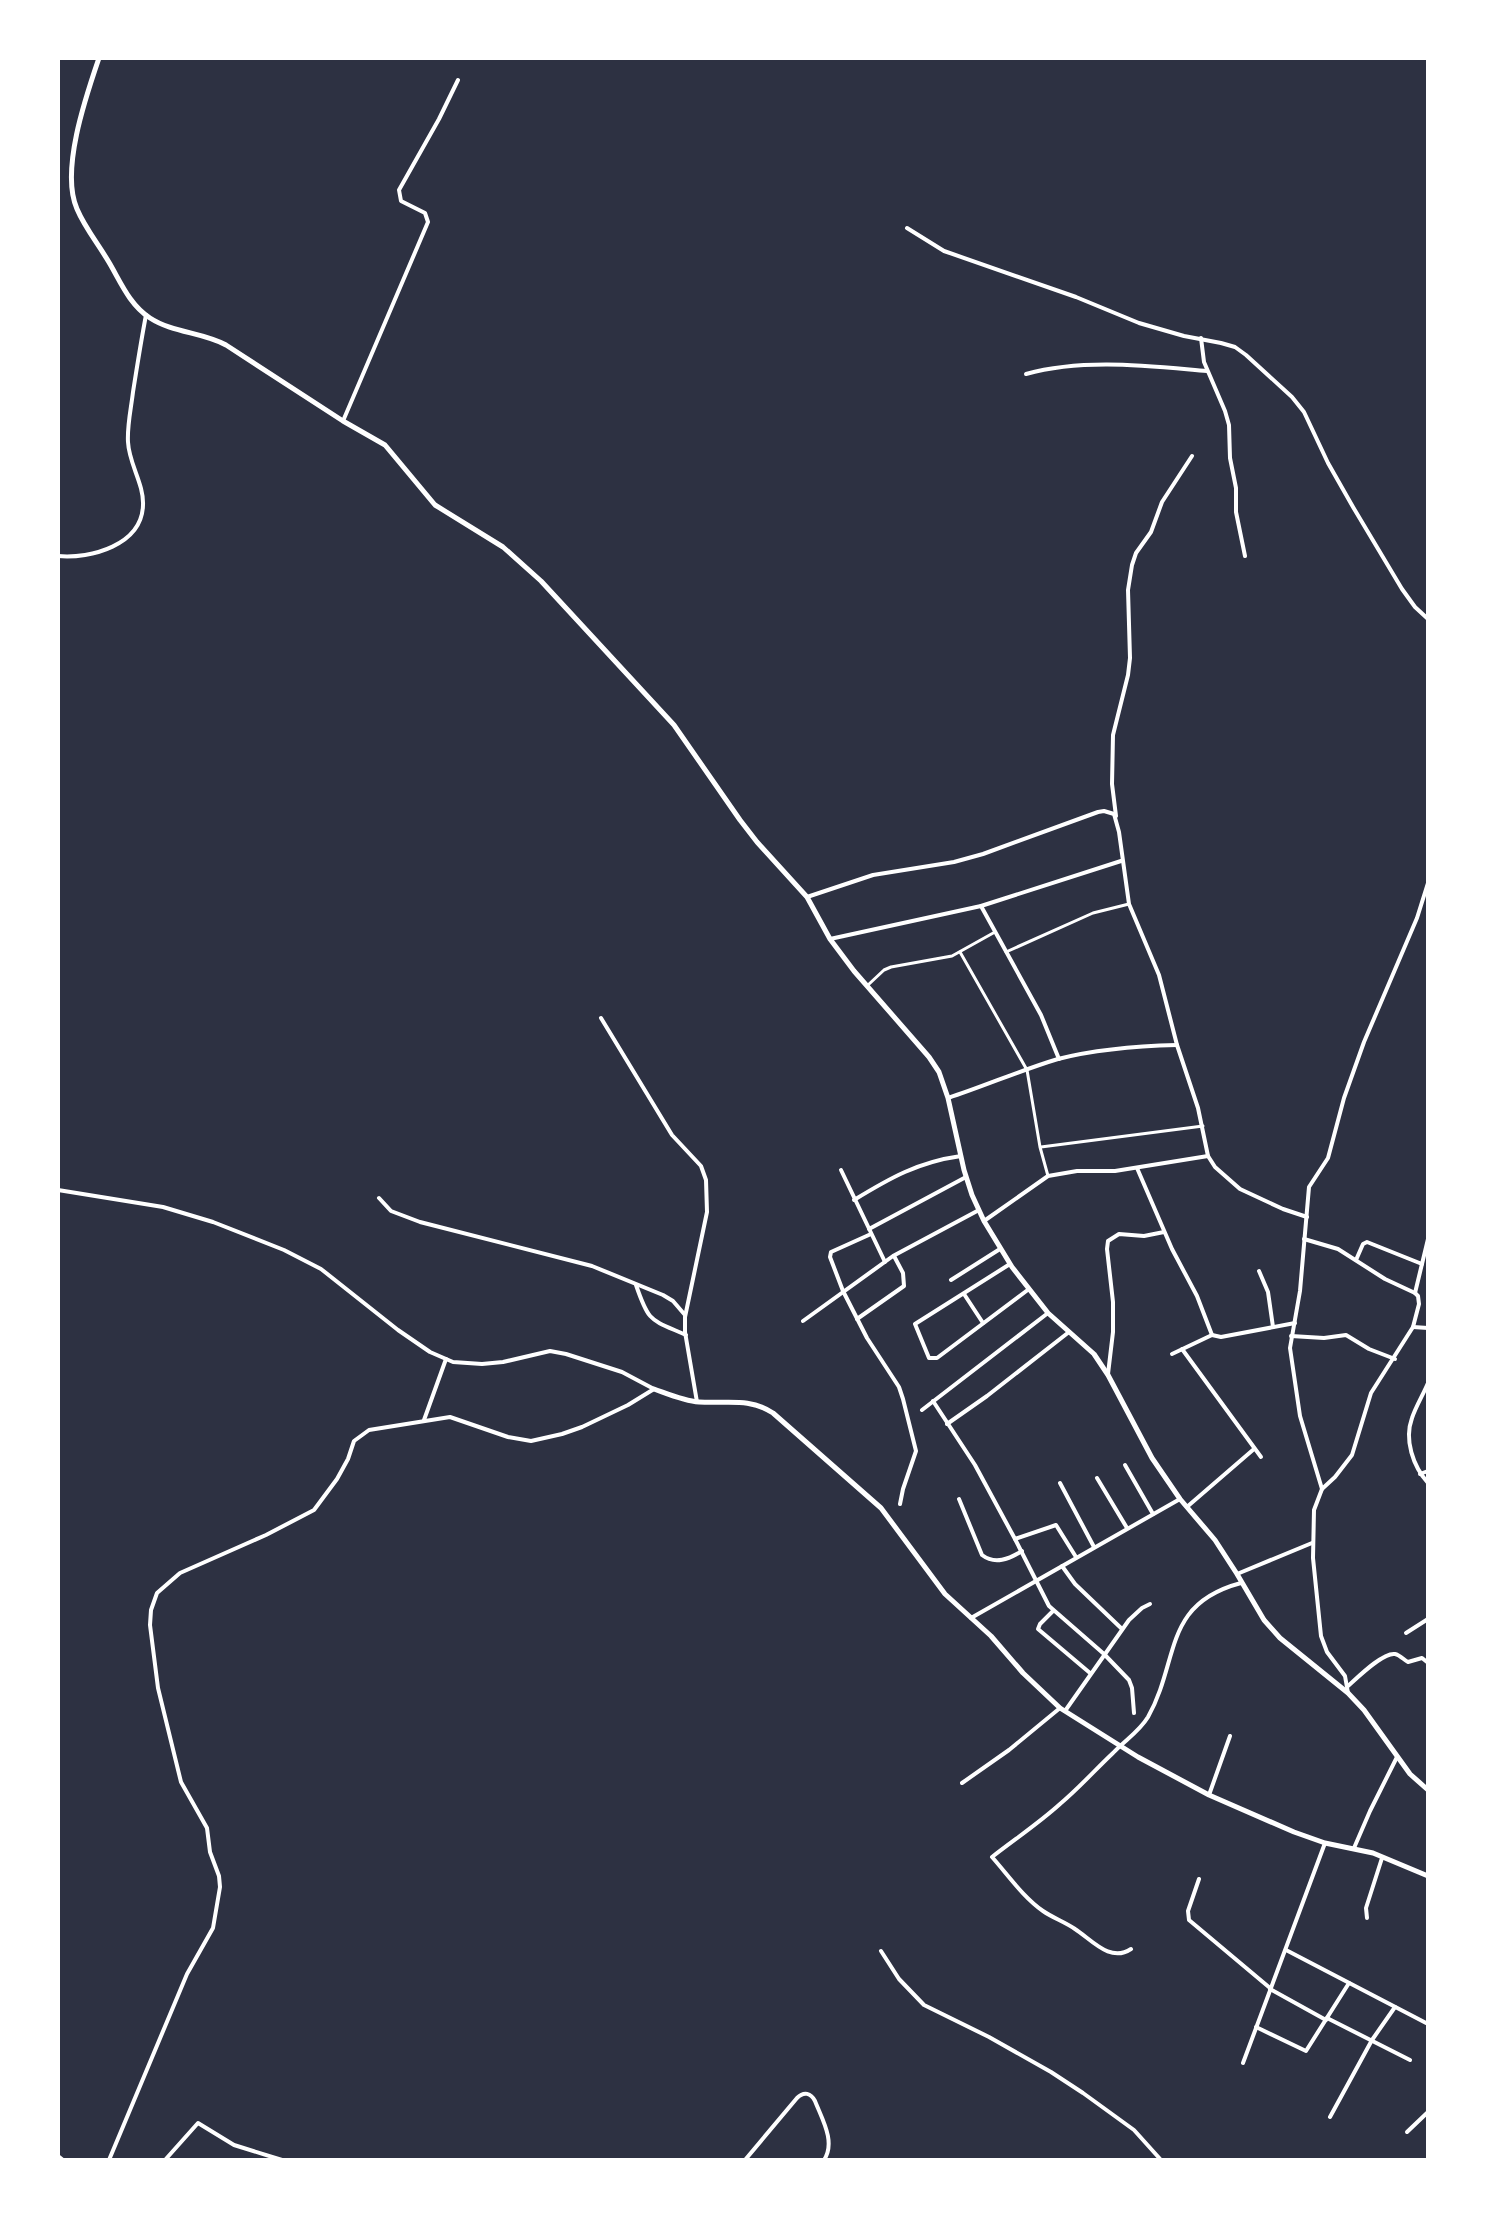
<svg xmlns="http://www.w3.org/2000/svg" width="1486" height="2218" viewBox="0 0 1486 2218" font-family="'PT Sans',sans-serif">
<rect width="100%" height="100%" fill="#2d3142"/>
<g fill="none" stroke-linecap="round" stroke-linejoin="round">
<g stroke="#fff" stroke-width="3">
<polyline points="960,952 1027,1070 1040,1147 1048,1176"/>
<polyline points="1006,952 1093,913 1129,904"/>
<polyline points="868,985 884,970 891,967 952,956 995,932"/>
<polyline points="1041,1147 1203,1126"/>
</g>
<g stroke="#fff" stroke-width="4">
<polyline points="907,228 944,251 1076,297 1139,323 1184,336 1221,343 1235,347 1246,355 1292,397 1304,412 1328,463 1353,507 1402,589 1415,607 1428,619"/>
<polyline points="1201,338 1204,362 1225,411 1229,425 1230,458 1236,488 1236,512 1245,556"/>
<path d="M1026,374c58,-16 122,-8 181,-3"/>
<polyline points="343,421 428,222 425,213 401,201 399,190 439,119 458,80"/>
<path d="M58,556c33,3 84,-11 85,-51 1,-21 -14,-41 -15,-63 -1,-16 3,-33 5,-50 4,-25 8,-51 13,-77"/>
<polyline points="1116,816 1112,784 1113,735 1128,675 1130,658 1128,590 1132,565 1136,553 1151,532 1162,502 1192,456"/>
<polyline points="807,897 873,875 954,862 983,854 1098,812 1104,811 1114,814 1119,832 1129,904 1159,975 1177,1045 1198,1108 1208,1156 1215,1167 1240,1189 1283,1209 1307,1217"/>
<polyline points="981,906 1041,1015 1059,1059"/>
<polyline points="830,939 981,906 1121,861"/>
<polyline points="601,1018 672,1135 701,1166 706,1180 707,1212 685,1317 685,1332 697,1402"/>
<path d="M948,1098c37,-12 73,-28 110,-39 39,-10 79,-13 119,-14"/>
<polyline points="1137,1168 1172,1249 1197,1296 1212,1335 1221,1337 1295,1323"/>
<polyline points="841,1170 885,1262"/>
<polyline points="58,1190 163,1207 213,1222 284,1250 321,1269 398,1330 430,1352 453,1362 482,1364 503,1362 550,1351 566,1354 622,1372 654,1389 628,1405 582,1427 562,1434 531,1441 508,1437 450,1417 369,1430 354,1441 348,1459 337,1479 314,1510 266,1535 180,1573 157,1593 151,1610 150,1625 158,1688 181,1782 207,1828 210,1852 219,1876 220,1887 213,1928 187,1974 109,2160"/>
<polyline points="379,1198 391,1211 420,1222 592,1266 663,1295 673,1301 685,1315"/>
<path d="M854,1200c36,-22 64,-38 107,-44"/>
<polyline points="984,1221 1048,1176 1077,1171 1115,1171 1208,1156"/>
<polyline points="869,1229 966,1177"/>
<polyline points="871,1234 831,1252 830,1257 843,1291 867,1338 899,1387 903,1399 916,1451 903,1489 900,1504"/>
<polyline points="1304,1239 1338,1249 1385,1279 1415,1293 1418,1296 1419,1304 1413,1327 1371,1393 1352,1455 1335,1477 1322,1489 1314,1510 1313,1558 1321,1636 1327,1652 1345,1676 1348,1693"/>
<polyline points="1356,1260 1363,1244 1367,1242 1422,1264"/>
<polyline points="1010,1264 915,1324 929,1358 937,1358 1029,1289"/>
<polyline points="1259,1271 1268,1292 1273,1327"/>
<polyline points="951,1280 1000,1249"/>
<path d="M636,1285c13,38 14,34 50,50"/>
<polyline points="1415,1293 1428,1239"/>
<polyline points="964,1294 983,1323"/>
<polyline points="857,1319 904,1286 903,1273 894,1256"/>
<polyline points="803,1321 893,1256 979,1210"/>
<polyline points="1413,1327 1428,1328"/>
<polyline points="1291,1336 1324,1338 1346,1335 1369,1349 1395,1359"/>
<polyline points="1182,1349 1261,1457"/>
<polyline points="1172,1354 1212,1335"/>
<polyline points="1108,1374 1113,1332 1113,1302 1107,1249 1108,1241 1119,1234 1144,1236 1164,1232"/>
<path d="M1428,1383c-5,12 -12,23 -16,35 -8,22 1,48 16,65"/>
<polyline points="933,1401 975,1465 1015,1539"/>
<polyline points="922,1410 1048,1313"/>
<polyline points="424,1420 446,1359"/>
<polyline points="947,1424 987,1396 1069,1332"/>
<polyline points="1125,1465 1153,1514"/>
<polyline points="1420,1474 1428,1471"/>
<polyline points="1097,1478 1127,1528"/>
<polyline points="1060,1483 1094,1547"/>
<polyline points="1322,1489 1300,1416 1290,1348 1300,1291 1309,1187 1328,1158 1344,1098 1364,1042 1417,918 1428,883"/>
<path d="M959,1499l23,56c13,10 27,4 40,-4"/>
<polyline points="1188,1506 1254,1449"/>
<polyline points="1076,1557 1056,1525 1015,1539 1049,1606 1104,1654 1129,1680 1132,1688 1134,1713"/>
<polyline points="1062,1566 1075,1584 1122,1629"/>
<polyline points="1237,1574 1312,1543"/>
<polyline points="1053,1611 1040,1624 1038,1629 1090,1673"/>
<polyline points="971,1618 1180,1499"/>
<polyline points="1406,1633 1428,1619"/>
<path d="M1348,1686c9,-8 35,-34 47,-32 5,1 9,6 13,8l14,-4 5,4"/>
<polyline points="1065,1711 1129,1620 1142,1608 1150,1604"/>
<polyline points="962,1783 1009,1750 1060,1708"/>
<polyline points="1209,1795 1230,1736"/>
<polyline points="1354,1848 1370,1811 1397,1757"/>
<polyline points="1199,1879 1188,1911 1189,1920 1270,1988"/>
<polyline points="1367,1918 1366,1908 1382,1858"/>
<path d="M1131,1949c-21,14 -39,-9 -56,-20 -10,-7 -22,-11 -32,-18 -20,-14 -35,-36 -51,-54 23,-18 47,-34 68,-53 19,-16 36,-35 53,-51 12,-13 26,-21 35,-36 32,-57 14,-113 93,-134"/>
<polyline points="1286,1950 1428,2024"/>
<polyline points="881,1951 899,1979 924,2005 989,2037 1051,2072 1083,2093 1134,2130 1161,2160"/>
<polyline points="1270,1989 1326,2020"/>
<polyline points="1327,2018 1410,2060"/>
<polyline points="1256,2027 1306,2051 1349,1983"/>
<polyline points="1243,2063 1325,1843"/>
<polyline points="1330,2117 1372,2040 1395,2007"/>
<polyline points="1407,2132 1428,2112"/>
<polyline points="58,2156 63,2160"/>
<polyline points="165,2160 198,2123 234,2145 282,2160"/>
<path d="M745,2160l52,-62c7,-7 14,-5 18,3 7,18 21,41 9,59"/>
</g>
<g stroke="#fff" stroke-width="5">
<path d="M99,58c-13,38 -39,113 -22,151 8,19 22,36 33,55 11,19 20,41 40,54 23,15 52,14 76,27l117,76 42,24 50,60 68,42 38,34 133,144 66,95 17,22 50,55 23,42 24,32 75,86 10,15 9,26 16,72 8,25 12,26 28,46 36,46 46,41 14,21 44,83 28,41 35,41 22,34 27,46 16,18 68,55 16,17 46,64 18,16"/>
<path d="M654,1389c14,5 30,12 45,13 27,2 50,-5 74,11l108,95 64,86 46,42 32,37 37,35 78,49 71,38 85,37 31,11 48,10 55,23"/>
</g>
</g>
<rect width="1486" height="2218" fill="none" stroke="#ffffff" stroke-width="120"/>
</svg>
